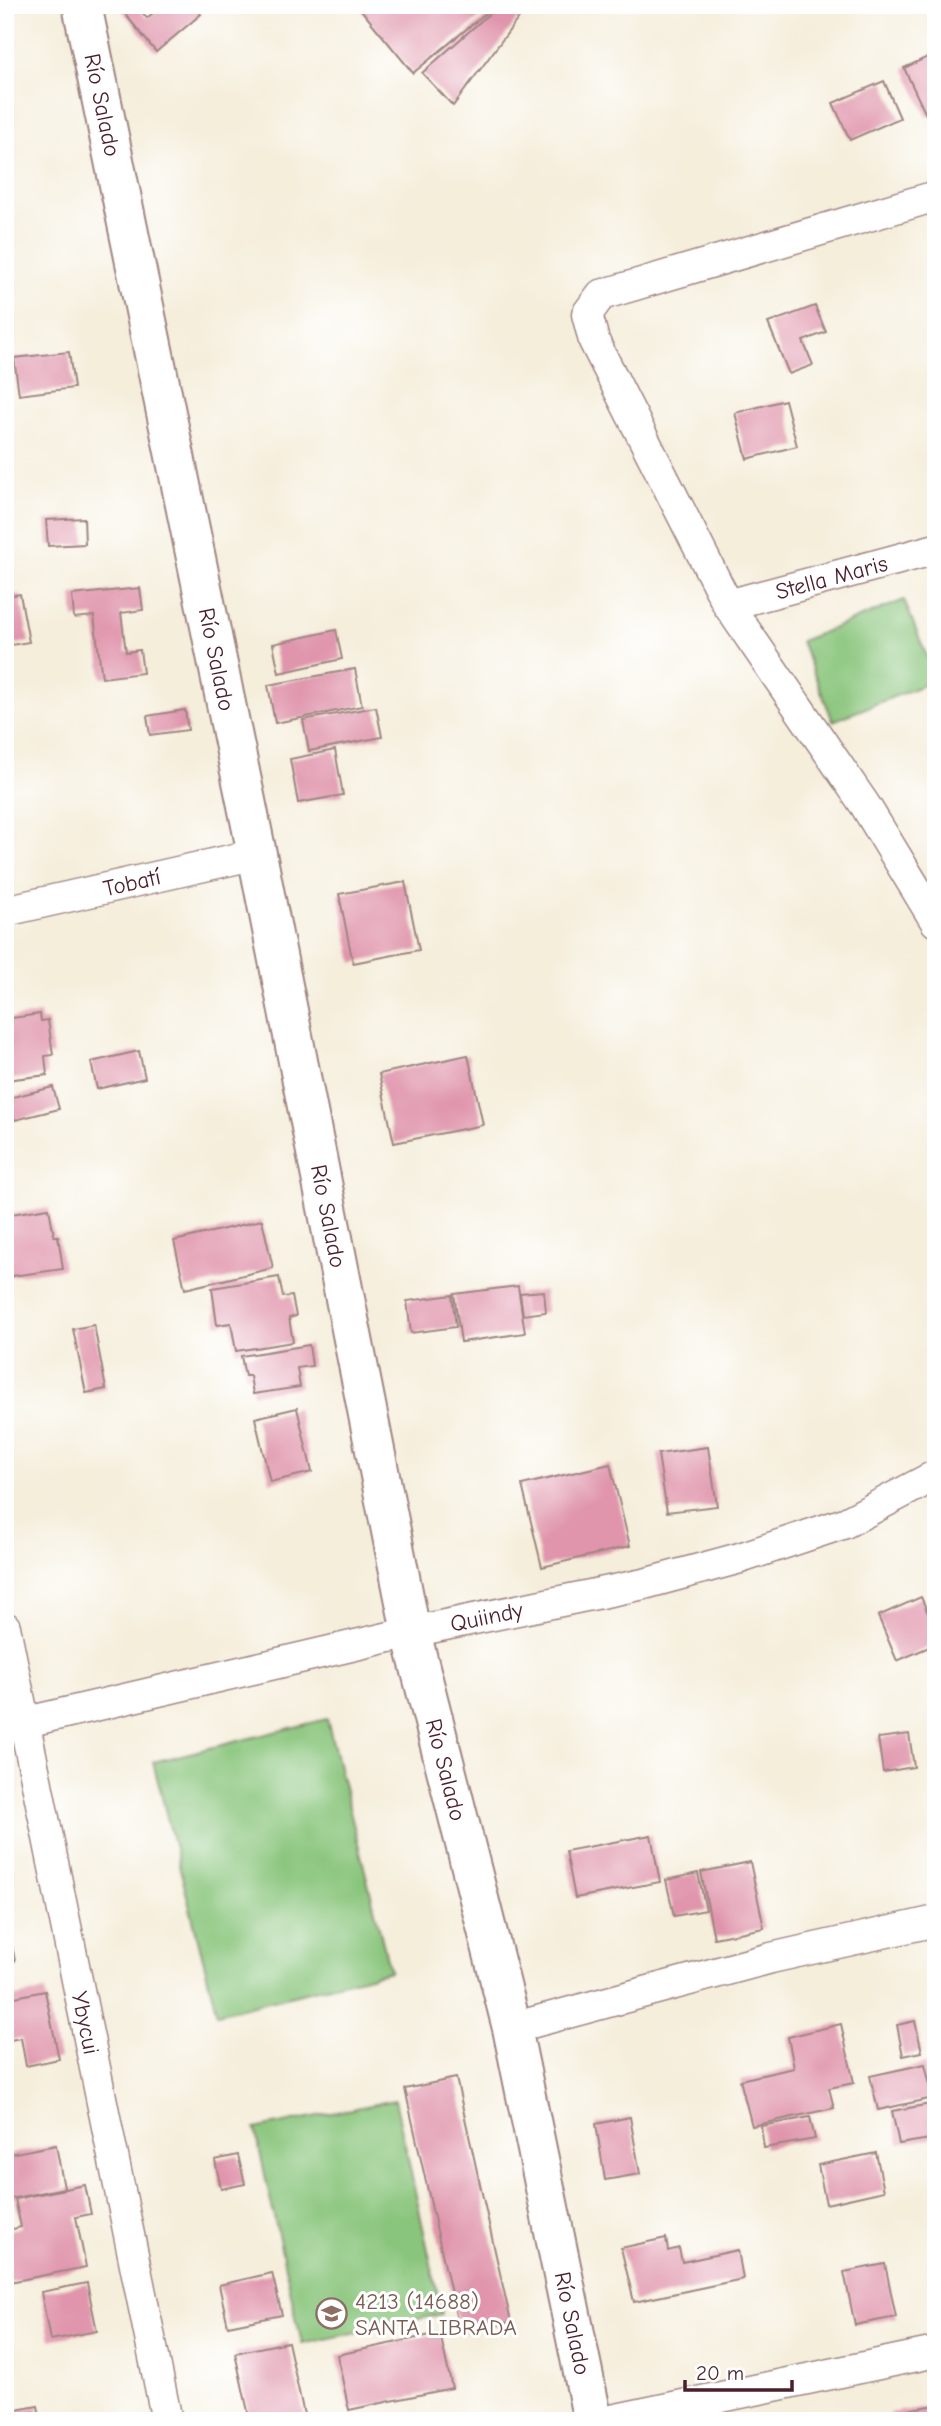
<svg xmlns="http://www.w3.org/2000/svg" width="941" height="2426" viewBox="0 0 941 2426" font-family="'Comic Neue',sans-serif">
<rect width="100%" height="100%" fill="#fff"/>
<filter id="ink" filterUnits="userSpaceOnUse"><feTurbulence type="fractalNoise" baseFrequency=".0143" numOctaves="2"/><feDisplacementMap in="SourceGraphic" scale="14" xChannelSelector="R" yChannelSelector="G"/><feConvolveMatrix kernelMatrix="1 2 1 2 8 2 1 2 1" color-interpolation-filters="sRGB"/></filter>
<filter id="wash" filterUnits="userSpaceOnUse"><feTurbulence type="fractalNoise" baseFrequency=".00686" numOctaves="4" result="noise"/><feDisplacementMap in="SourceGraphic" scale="28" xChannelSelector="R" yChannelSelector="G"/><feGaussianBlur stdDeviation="1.57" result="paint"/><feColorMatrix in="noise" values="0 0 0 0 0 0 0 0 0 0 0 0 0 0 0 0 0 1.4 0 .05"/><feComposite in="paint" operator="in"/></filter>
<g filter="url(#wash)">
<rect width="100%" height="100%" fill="#f5eedb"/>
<g fill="#89c57b" stroke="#6a7253" stroke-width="2">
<polygon points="904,600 936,680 833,721 801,641"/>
<polygon points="327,1719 390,1971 217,2014 153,1762"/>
<polygon points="395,2100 442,2314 302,2344 255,2129"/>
</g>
<g id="blocks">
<g fill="#e095ac">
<polygon points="125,5 136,5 147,18 162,5 194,5 201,14 156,52 121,9"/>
<polygon points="357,5 490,5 492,8 413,73"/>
<polygon points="499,5 520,16 453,106 422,73"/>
<polygon points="936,53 936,113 927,117 904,68"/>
<polygon points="884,81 900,118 850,140 833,103"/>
<polygon points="815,306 826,332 803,341 813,365 789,374 768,323"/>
<polygon points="69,352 74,388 19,395 14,358"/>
<polygon points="785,400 797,446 747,459 735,413"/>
<polygon points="84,518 85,544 48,546 46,520"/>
<polygon points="140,588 143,610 121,613 126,652 140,650 143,673 102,678 94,616 74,618 72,595"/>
<polygon points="20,594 29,642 5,646 5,596"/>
<polygon points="336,630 342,659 279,673 273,644"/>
<polygon points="355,669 362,706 275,723 268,685"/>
<polygon points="376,707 382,737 309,751 303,720"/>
<polygon points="185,710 188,730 150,735 147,716"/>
<polygon points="335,750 343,795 298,803 290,759"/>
<polygon points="405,882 419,950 353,963 339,894"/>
<polygon points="40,1014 41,1021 48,1020 53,1055 45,1056 47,1075 5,1080 5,1019"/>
<polygon points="139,1051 145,1078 97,1089 91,1062"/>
<polygon points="468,1055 483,1125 394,1143 379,1074"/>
<polygon points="53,1087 59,1109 15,1120 9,1098"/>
<polygon points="49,1208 54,1236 58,1236 63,1269 5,1277 5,1215"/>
<polygon points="262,1220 273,1268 185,1289 174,1241"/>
<polygon points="279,1277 283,1297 292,1296 296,1316 289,1318 293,1342 236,1351 231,1323 217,1325 212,1288"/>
<polygon points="518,1286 525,1333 461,1342 454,1294"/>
<polygon points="544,1291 546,1312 523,1315 520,1293"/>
<polygon points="452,1295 456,1327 411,1333 407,1301"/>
<polygon points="94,1325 106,1389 86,1393 73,1329"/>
<polygon points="309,1345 312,1366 297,1368 300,1387 253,1394 250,1376 245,1376 241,1356"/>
<polygon points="297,1408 312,1472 270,1482 255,1418"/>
<polygon points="708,1447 717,1506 667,1512 658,1454"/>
<polygon points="610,1464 630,1546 542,1567 522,1485"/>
<polygon points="921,1597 936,1632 936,1644 897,1661 878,1616"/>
<polygon points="909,1734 914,1767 883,1772 878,1738"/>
<polygon points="651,1835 660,1882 575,1898 566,1851"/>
<polygon points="750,1862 764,1928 714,1938 701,1872"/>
<polygon points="698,1873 706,1910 674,1916 666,1880"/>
<polygon points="5,1924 8,1924 15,1961 5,1963"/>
<polygon points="45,1991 59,2059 26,2066 21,2038 5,2041 5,1999"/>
<polygon points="915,2021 922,2052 903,2056 897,2025"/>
<polygon points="841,2024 854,2083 829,2088 834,2108 752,2126 740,2080 794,2068 788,2037"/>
<polygon points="925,2064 933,2098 878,2110 870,2076"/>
<polygon points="456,2078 511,2322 460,2333 405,2089"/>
<polygon points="936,2103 936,2138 899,2144 892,2111"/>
<polygon points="630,2117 640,2174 605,2180 596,2124"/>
<polygon points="810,2117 815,2139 764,2148 761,2126"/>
<polygon points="56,2145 64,2188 5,2200 5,2155"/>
<polygon points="876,2153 884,2191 826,2204 818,2165"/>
<polygon points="238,2155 245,2184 221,2189 215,2160"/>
<polygon points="85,2185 91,2214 76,2217 86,2267 5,2283 5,2231 21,2227 15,2199"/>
<polygon points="666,2238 668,2251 679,2248 682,2262 738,2250 743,2279 634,2302 621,2248"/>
<polygon points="885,2264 896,2317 855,2325 844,2272"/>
<polygon points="272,2273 282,2315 228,2326 219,2285"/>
<polygon points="87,2283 97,2331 50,2340 41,2292"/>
<polygon points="440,2333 452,2388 349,2410 337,2355"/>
<polygon points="288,2342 305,2419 296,2421 250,2421 235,2353"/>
<polygon points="936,2405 936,2421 891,2421 889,2413"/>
<polygon points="38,2406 40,2416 5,2421 5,2412"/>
</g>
</g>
</g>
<g filter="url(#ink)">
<use href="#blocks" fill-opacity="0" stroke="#a08683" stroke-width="2"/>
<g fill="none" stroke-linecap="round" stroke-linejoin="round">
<defs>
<g id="street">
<polyline points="936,196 601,295 587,314 594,341 728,605 865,805 936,922"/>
<path id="s1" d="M728,605l208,-56"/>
<path id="s2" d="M5,911l252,-57"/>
<path id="s3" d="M5,1627l162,794"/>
<path id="s4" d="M5,1727l406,-95 233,-48 96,-26 105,-35 91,-48"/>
<polyline points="512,2028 771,1958 936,1921"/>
<polyline points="607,2421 936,2352"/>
</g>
<g id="secondary">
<path id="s5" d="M82,5l175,849 154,778 101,396 81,393"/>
</g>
</defs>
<use href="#street" stroke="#a08683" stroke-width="33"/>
<use href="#secondary" stroke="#a08683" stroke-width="42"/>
<use href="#street" stroke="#fff" stroke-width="30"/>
<use href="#secondary" stroke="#fff" stroke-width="38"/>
</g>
</g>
<defs>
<symbol id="school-ring" viewBox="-11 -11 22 22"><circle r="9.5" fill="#fff" stroke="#8d6e63" stroke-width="1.5"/><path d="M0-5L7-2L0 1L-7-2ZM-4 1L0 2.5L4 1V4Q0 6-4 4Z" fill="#8d6e63"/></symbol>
</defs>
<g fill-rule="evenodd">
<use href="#school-ring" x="314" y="2296" width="35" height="35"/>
</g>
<g text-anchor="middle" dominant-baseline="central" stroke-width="6" stroke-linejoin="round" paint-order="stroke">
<g font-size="23" fill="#4a1f2b" stroke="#fff">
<text stroke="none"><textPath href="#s5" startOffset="102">Río Salado</textPath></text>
<text stroke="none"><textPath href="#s1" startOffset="107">Stella Maris</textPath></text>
<text stroke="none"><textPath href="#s5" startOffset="668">Río Salado</textPath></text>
<text stroke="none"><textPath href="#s2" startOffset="130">Tobatí</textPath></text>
<text stroke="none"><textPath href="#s5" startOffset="1236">Río Salado</textPath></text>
<text stroke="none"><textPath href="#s4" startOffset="494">Quiindy</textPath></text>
<text stroke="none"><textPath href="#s5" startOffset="1802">Río Salado</textPath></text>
<text stroke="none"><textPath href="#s3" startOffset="404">Ybycui</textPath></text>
<text stroke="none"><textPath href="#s5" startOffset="2370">Río Salado</textPath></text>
</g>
<g font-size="23" fill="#785e54" stroke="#fff" text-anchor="start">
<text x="355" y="2301">4213 (14688)<tspan x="355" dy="26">SANTA LIBRADA</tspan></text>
</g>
</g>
<rect width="941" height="2426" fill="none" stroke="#fff" stroke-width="28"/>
<path d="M685 2380v10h107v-10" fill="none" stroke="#4a1f2b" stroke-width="3.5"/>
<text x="696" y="2380" font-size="21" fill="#4a1f2b" stroke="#ffffff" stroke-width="5" paint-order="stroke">20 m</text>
</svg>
